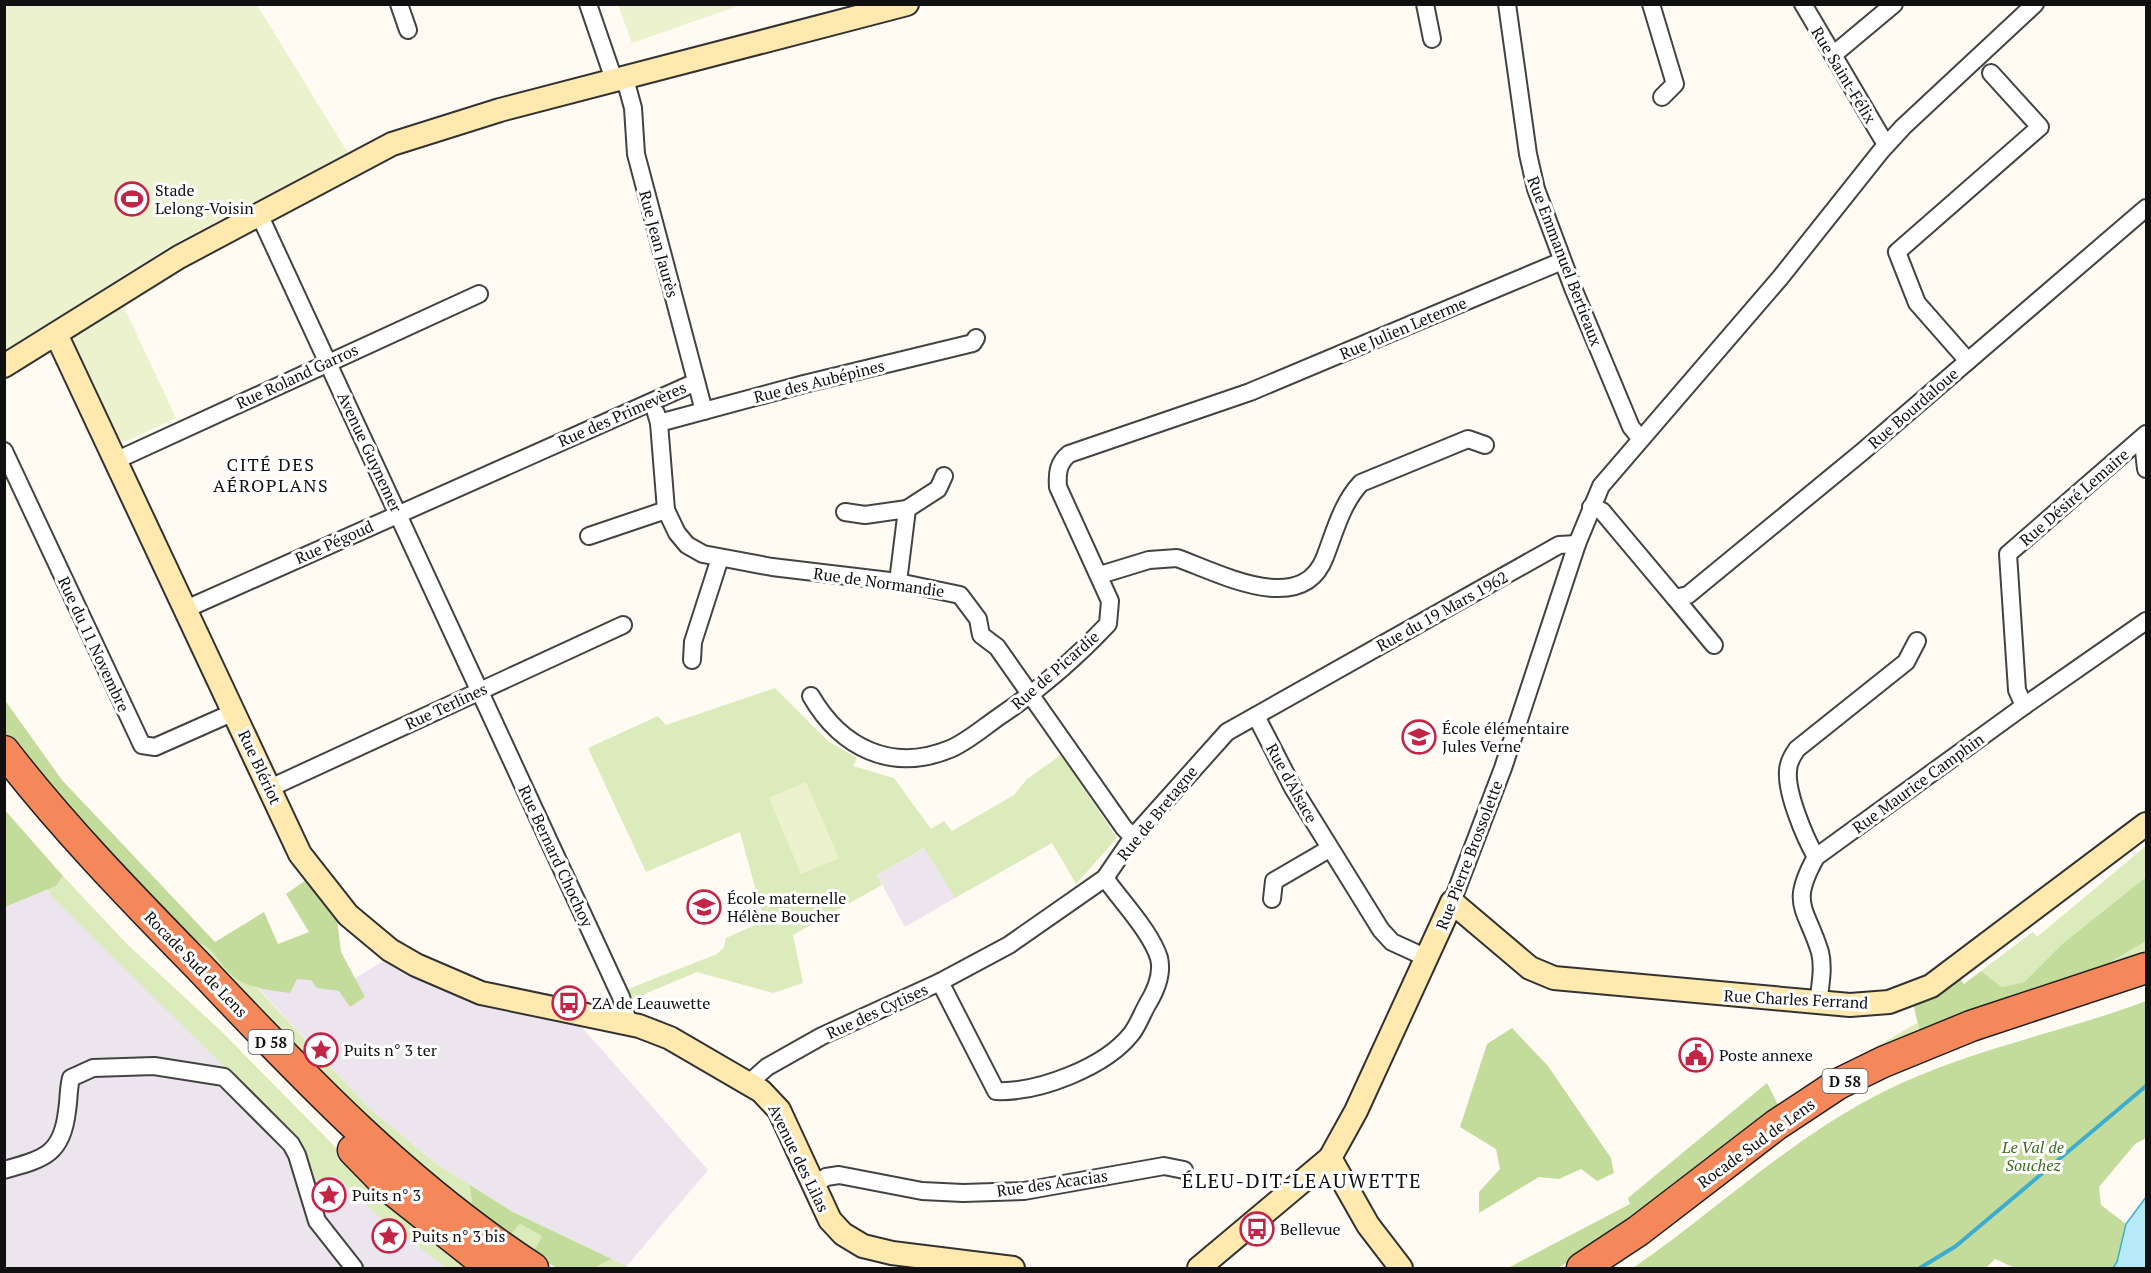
<svg xmlns="http://www.w3.org/2000/svg" width="2151" height="1273" viewBox="0 0 2151 1273" font-family="'PT Serif',serif">
<rect width="100%" height="100%" fill="#fffbf3"/>
<g fill="#ece5ee">
<polygon points="925,848 955,898 905,927 877,875"/>
<polygon points="56,886 301,1125 464,1268 5,1268 5,907"/>
<polygon points="387,959 505,1009 580,1025 708,1170 627,1266 511,1211 438,1165 370,1109 232,960 350,981"/>
</g>
<g fill="#dcebbb">
<polygon points="775,688 828,741 857,758 853,766 894,778 931,829 944,821 952,831 1014,795 1027,779 1061,755 1117,838 1076,884 1052,843 955,898 924,848 877,875 882,885 793,935 803,983 773,993 697,972 633,999 628,989 717,954 724,947 726,938 764,921 740,832 646,872 588,748 658,716 666,725"/>
<polygon points="2146,846 2146,877 2062,944 2024,982 2002,987 1981,971 2033,932 2037,937"/>
<polygon points="63,876 127,944 220,1030 362,1174 482,1268 447,1268 385,1222 335,1175 314,1181 304,1151 296,1137 52,897 48,889 56,886"/>
<polygon points="189,940 206,944 232,975 258,989 370,1109 438,1165 470,1185 473,1214 362,1118"/>
<polygon points="2146,941 2146,957 2087,976"/>
<polygon points="1917,1023 1920,1033 1780,1109 1779,1103"/>
<polygon points="520,1224 542,1236 532,1254 507,1239"/>
<polygon points="612,1259 627,1266 626,1268 594,1268"/>
</g>
<g fill="#c3dc9b">
<path d="M4,699l58,81 153,162 49,-30 14,32 31,-12 -23,-38 20,-14 31,39 4,33 24,45 -15,10 -11,-16 -22,-3 -6,-8 -14,-1 -7,14c-20,-3 -42,-4 -58,-18 -19,-17 -15,-28 -43,-36l-145,-154 -39,-50z"/>
<polygon points="4,809 63,876 56,886 5,907"/>
<polygon points="2146,877 2146,941 2087,976 1920,1033 1913,1003 1958,975 1964,984 1981,971 2002,987 2024,982 2062,944"/>
<path d="M2146,1001v137l-11,6 -36,43 2,18 25,19 -9,38 -4,6h-98l-20,-9 -9,9h-353c84,-58 159,-131 252,-177 82,-41 176,-58 261,-90z"/>
<polygon points="1512,1028 1548,1066 1611,1158 1614,1173 1597,1181 1581,1169 1559,1179 1539,1177 1479,1213 1479,1192 1500,1169 1496,1149 1460,1127 1487,1044"/>
<polygon points="1767,1083 1780,1109 1590,1249 1558,1268 1508,1268 1630,1204 1628,1198"/>
<polygon points="470,1185 511,1211 612,1259 594,1268 557,1268 532,1254 542,1236 520,1224 507,1239 473,1214"/>
</g>
<g fill="#ebf2cd">
<polygon points="5,4 257,5 348,153 172,245 5,352"/>
<polygon points="618,5 618,4 741,5 632,43"/>
<polygon points="122,303 176,418 127,441 120,440 71,338"/>
<polygon points="806,782 839,858 801,874 769,798"/>
</g>
<polygon fill="#b7eaf7" stroke="#3dadcf" stroke-width="1.5" points="2146,1197 2146,1268 2113,1268 2117,1262 2126,1224"/>
<g fill="none" stroke-linecap="round" stroke-linejoin="round">
<polyline stroke="#3dadcf" stroke-width="4" points="1920,1268 1956,1246 2146,1086"/>
<defs>
<g id="street">
<polyline points="399,4 408,30"/>
<polyline points="588,4 612,74 627,86 633,108 636,154 704,411"/>
<polyline points="1425,4 1432,39"/>
<polyline points="1507,4 1528,154 1536,189 1573,288 1631,427 1640,438"/>
<polyline points="1651,4 1675,84 1662,97"/>
<polyline points="1803,4 1882,138 1888,143"/>
<polyline points="1833,55 1894,4"/>
<polyline points="259,214 621,997 628,1022"/>
<polyline points="1968,361 1917,303 1897,252 2040,127 1991,73"/>
<polyline points="659,423 804,384 973,343 976,338"/>
<polyline points="2139,441 2144,451 2146,469"/>
<polyline points="4,451 142,745 155,747 234,712"/>
<polyline points="117,460 479,294"/>
<polyline points="1591,507 1602,511 1675,598 1688,595 1862,452 2146,208"/>
<polyline points="666,510 677,533 687,545 703,554 772,567 898,582 960,595 978,619 981,635 997,647 1124,828 1133,837"/>
<polyline points="845,512 865,515 907,509"/>
<polyline points="589,536 666,510 659,423 656,413"/>
<path d="M1100,575l49,-15 28,-2c42,15 125,60 148,-1 10,-26 17,-54 36,-74l107,-44 17,6"/>
<polyline points="898,582 907,509 938,489 944,476"/>
<polyline points="1675,598 1714,645"/>
<polyline points="186,609 696,382"/>
<polyline points="692,660 693,642 720,558"/>
<path d="M811,696c30,52 81,77 139,53 17,-7 34,-22 50,-33 39,-26 76,-58 108,-92l2,-23 -52,-114c-1,-14 0,-24 11,-33l181,-62 312,-131"/>
<polyline points="2024,706 2017,690 2008,554 2146,434"/>
<polyline points="1256,716 1293,788 1381,930 1392,942 1427,958"/>
<polyline points="270,788 623,625"/>
<path d="M1816,857c-11,-19 -30,-64 -28,-86 0,-8 4,-15 9,-22l109,-87 11,-21"/>
<polyline points="1272,899 1274,881 1329,849"/>
<polyline points="1452,902 1503,768 1577,544 1601,486 1780,278 1881,151 1903,127 2035,4"/>
<path d="M940,982l56,109c42,2 110,-24 136,-58 6,-8 10,-19 15,-28 8,-13 16,-31 12,-47 -8,-26 -38,-57 -54,-80"/>
<path d="M1818,1003c2,-16 6,-35 2,-51 -14,-45 -31,-47 -4,-95l208,-151 122,-85"/>
<polyline points="749,1083 767,1067 822,1036 940,982 1009,945 1105,878 1133,837 1227,732 1559,545 1577,544"/>
<path d="M4,1170c38,-11 58,-14 63,-59 2,-11 1,-21 4,-33l22,-10 61,-2 70,11 67,67 6,11 20,66 37,47"/>
<polyline points="815,1185 826,1177 839,1175 922,1191 963,1193 1024,1191 1164,1166 1184,1170"/>
</g>
<g id="secondary">
<polyline points="56,334 300,854 348,915 390,950 416,965 481,993 639,1026 670,1038 761,1091 779,1110 830,1220 843,1234 863,1246 892,1253 1013,1268"/>
<polyline points="4,366 179,257 392,144 500,110 907,4"/>
<polyline points="1330,1158 1368,1225 1401,1268"/>
<polyline points="1199,1268 1330,1158 1356,1111 1452,902 1530,968 1554,978 1850,1005 1889,1002 1931,986 2146,824"/>
</g>
<g id="highway">
<path d="M4,751c61,79 130,149 199,220 102,108 205,216 330,297"/>
<polyline points="353,1150 389,1187 491,1268"/>
<polyline points="1582,1268 1638,1231 1776,1125 1838,1084 1883,1062 1971,1026 2146,968"/>
</g>
</defs>
<use href="#street" stroke="#434343" stroke-width="20"/>
<use href="#secondary" stroke="#323232" stroke-width="26"/>
<use href="#highway" stroke="#212121" stroke-width="33"/>
<use href="#street" stroke="#fff" stroke-width="16"/>
<use href="#secondary" stroke="#ffe9ae" stroke-width="22"/>
<use href="#highway" stroke="#f5885b" stroke-width="30"/>
</g>
<defs>
<symbol id="stadium-ring" viewBox="-11 -11 22 22"><circle r="9.5" fill="#fff" stroke="#c32547" stroke-width="1.5"/><path d="M0-5a6.5 5 0 1 0 0 10a6.5 5 0 1 0 0-10ZM-3.5-1.8h7v3.6h-7Z" fill="#c32547"/></symbol>
<symbol id="school-ring" viewBox="-11 -11 22 22"><circle r="9.5" fill="#fff" stroke="#c32547" stroke-width="1.5"/><path d="M0-5L7-2L0 1L-7-2ZM-4 1L0 2.5L4 1V4Q0 6-4 4Z" fill="#c32547"/></symbol>
<symbol id="bus-ring" viewBox="-11 -11 22 22"><circle r="9.5" fill="#fff" stroke="#c32547" stroke-width="1.5"/><path d="M-5-6H5V4H4V6H2V4H-2V6H-4V4H-5ZM-3.5-4V0h7V-4ZM-3.5 1.2v1.5H-2V1.2ZM2 1.2v1.5H3.5V1.2Z" fill="#c32547"/></symbol>
<symbol id="sight-ring" viewBox="-11 -11 22 22"><circle r="9.5" fill="#fff" stroke="#c32547" stroke-width="1.5"/><path d="M0-6L1.8-2.2L6-1.7L2.9 1.2L3.7 5.4L0 3.3L-3.7 5.4L-2.9 1.2L-6-1.7L-1.8-2.2Z" fill="#c32547"/></symbol>
<symbol id="civic-ring" viewBox="-11 -11 22 22"><circle r="9.5" fill="#fff" stroke="#c32547" stroke-width="1.5"/><path d="M-.6-6.5H3V-4.5H.6V-3L4-1V1h2V6H-6V1h2V-1L-.6-3ZM-1.2 2.5V6h2.4V2.5Z" fill="#c32547"/></symbol>
</defs>
<g fill-rule="evenodd">
<use href="#stadium-ring" x="113" y="180" width="38" height="38"/>
<use href="#school-ring" x="1400" y="718" width="38" height="38"/>
<use href="#school-ring" x="685" y="888" width="38" height="38"/>
<use href="#bus-ring" x="550" y="984" width="38" height="38"/>
<use href="#sight-ring" x="302" y="1031" width="38" height="38"/>
<use href="#civic-ring" x="1677" y="1036" width="38" height="38"/>
<use href="#sight-ring" x="310" y="1176" width="38" height="38"/>
<use href="#bus-ring" x="1238" y="1210" width="38" height="38"/>
<use href="#sight-ring" x="370" y="1217" width="38" height="38"/>
</g>
<g text-anchor="middle" dominant-baseline="central" stroke-width="6" stroke-linejoin="round" paint-order="stroke">
<g fill="#fff" stroke="#585858" stroke-width="1.5">
<rect x="248.5" y="1030" width="45" height="24" rx="4.5"/>
<rect x="1822.5" y="1069" width="45" height="24" rx="4.5"/>
</g>
<g font-size="15" font-weight="bold" fill="#101010">
<text x="271" y="1042">D 58</text>
<text x="1845" y="1081">D 58</text>
</g>
<g font-size="16" fill="#101010" stroke="#fff">
<text transform="translate(1844 75) rotate(59)">Rue Saint-Félix</text>
<text transform="translate(659 244) rotate(75)">Rue Jean Jaurès</text>
<text transform="translate(1565 261) rotate(69)">Rue Emmanuel Bertieaux</text>
<text transform="translate(1403 328) rotate(-23)">Rue Julien Leterme</text>
<text transform="translate(297 376) rotate(-25)">Rue Roland Garros</text>
<text transform="translate(819 381) rotate(-14)">Rue des Aubépines</text>
<text transform="translate(1913 408) rotate(-41)">Rue Bourdaloue</text>
<text transform="translate(622 414) rotate(-24)">Rue des Primevères</text>
<text transform="translate(370 452) rotate(65)">Avenue Guynemer</text>
<text transform="translate(2074 497) rotate(-41)">Rue Désiré Lemaire</text>
<text transform="translate(334 542) rotate(-24)">Rue Pégoud</text>
<text transform="translate(879 582) rotate(8)">Rue de Normandie</text>
<text transform="translate(1442 611) rotate(-29)">Rue du 19 Mars 1962</text>
<text transform="translate(94 644) rotate(65)">Rue du 11 Novembre</text>
<text transform="translate(1055 670) rotate(-41)">Rue de Picardie</text>
<text transform="translate(446 706) rotate(-25)">Rue Terlines</text>
<text transform="translate(260 767) rotate(65)">Rue Blériot</text>
<text transform="translate(1292 783) rotate(61)">Rue d'Alsace</text>
<text transform="translate(1918 783) rotate(-36)">Rue Maurice Camphin</text>
<text transform="translate(1157 813) rotate(-51)">Rue de Bretagne</text>
<text transform="translate(1469 855) rotate(-69)">Rue Pierre Brossolette</text>
<text transform="translate(556 856) rotate(65)">Rue Bernard Chochoy</text>
<text transform="translate(196 964) rotate(46)">Rocade Sud de Lens</text>
<text transform="translate(1796 999) rotate(3)">Rue Charles Ferrand</text>
<text transform="translate(877 1011) rotate(-25)">Rue des Cytises</text>
<text transform="translate(1756 1143) rotate(-36)">Rocade Sud de Lens</text>
<text transform="translate(799 1158) rotate(64)">Avenue des Lilas</text>
<text transform="translate(1052 1183) rotate(-8)">Rue des Acacias</text>
</g>
<g font-size="16" fill="#101010" stroke="#fff" text-anchor="start">
<text x="155" y="190">Stade<tspan x="155" dy="18">Lelong-Voisin</tspan></text>
<text x="1442" y="728">École élémentaire<tspan x="1442" dy="18">Jules Verne</tspan></text>
<text x="727" y="898">École maternelle<tspan x="727" dy="18">Hélène Boucher</tspan></text>
<text x="592" y="1003">ZA de Leauwette</text>
<text x="344" y="1050">Puits n° 3 ter</text>
<text x="1719" y="1055">Poste annexe</text>
<text x="352" y="1195">Puits n° 3</text>
<text x="1280" y="1229">Bellevue</text>
<text x="412" y="1236">Puits n° 3 bis</text>
</g>
<g font-size="16" font-style="italic" fill="#3a6a1e" stroke="#fff">
<text x="2033" y="1147">Le Val de<tspan x="2033" dy="18">Souchez</tspan></text>
</g>
<g font-size="18" letter-spacing="1.5" fill="#101010" stroke="#fff">
<text x="271" y="464">CITÉ DES<tspan x="271" dy="21">AÉROPLANS</tspan></text>
</g>
<g font-size="20" letter-spacing="1.5" fill="#101010" stroke="#fff">
<text x="1302" y="1180">ÉLEU-DIT-LEAUWETTE</text>
</g>
</g>
<rect width="2151" height="1273" fill="none" stroke="#101010" stroke-width="12"/>
</svg>
